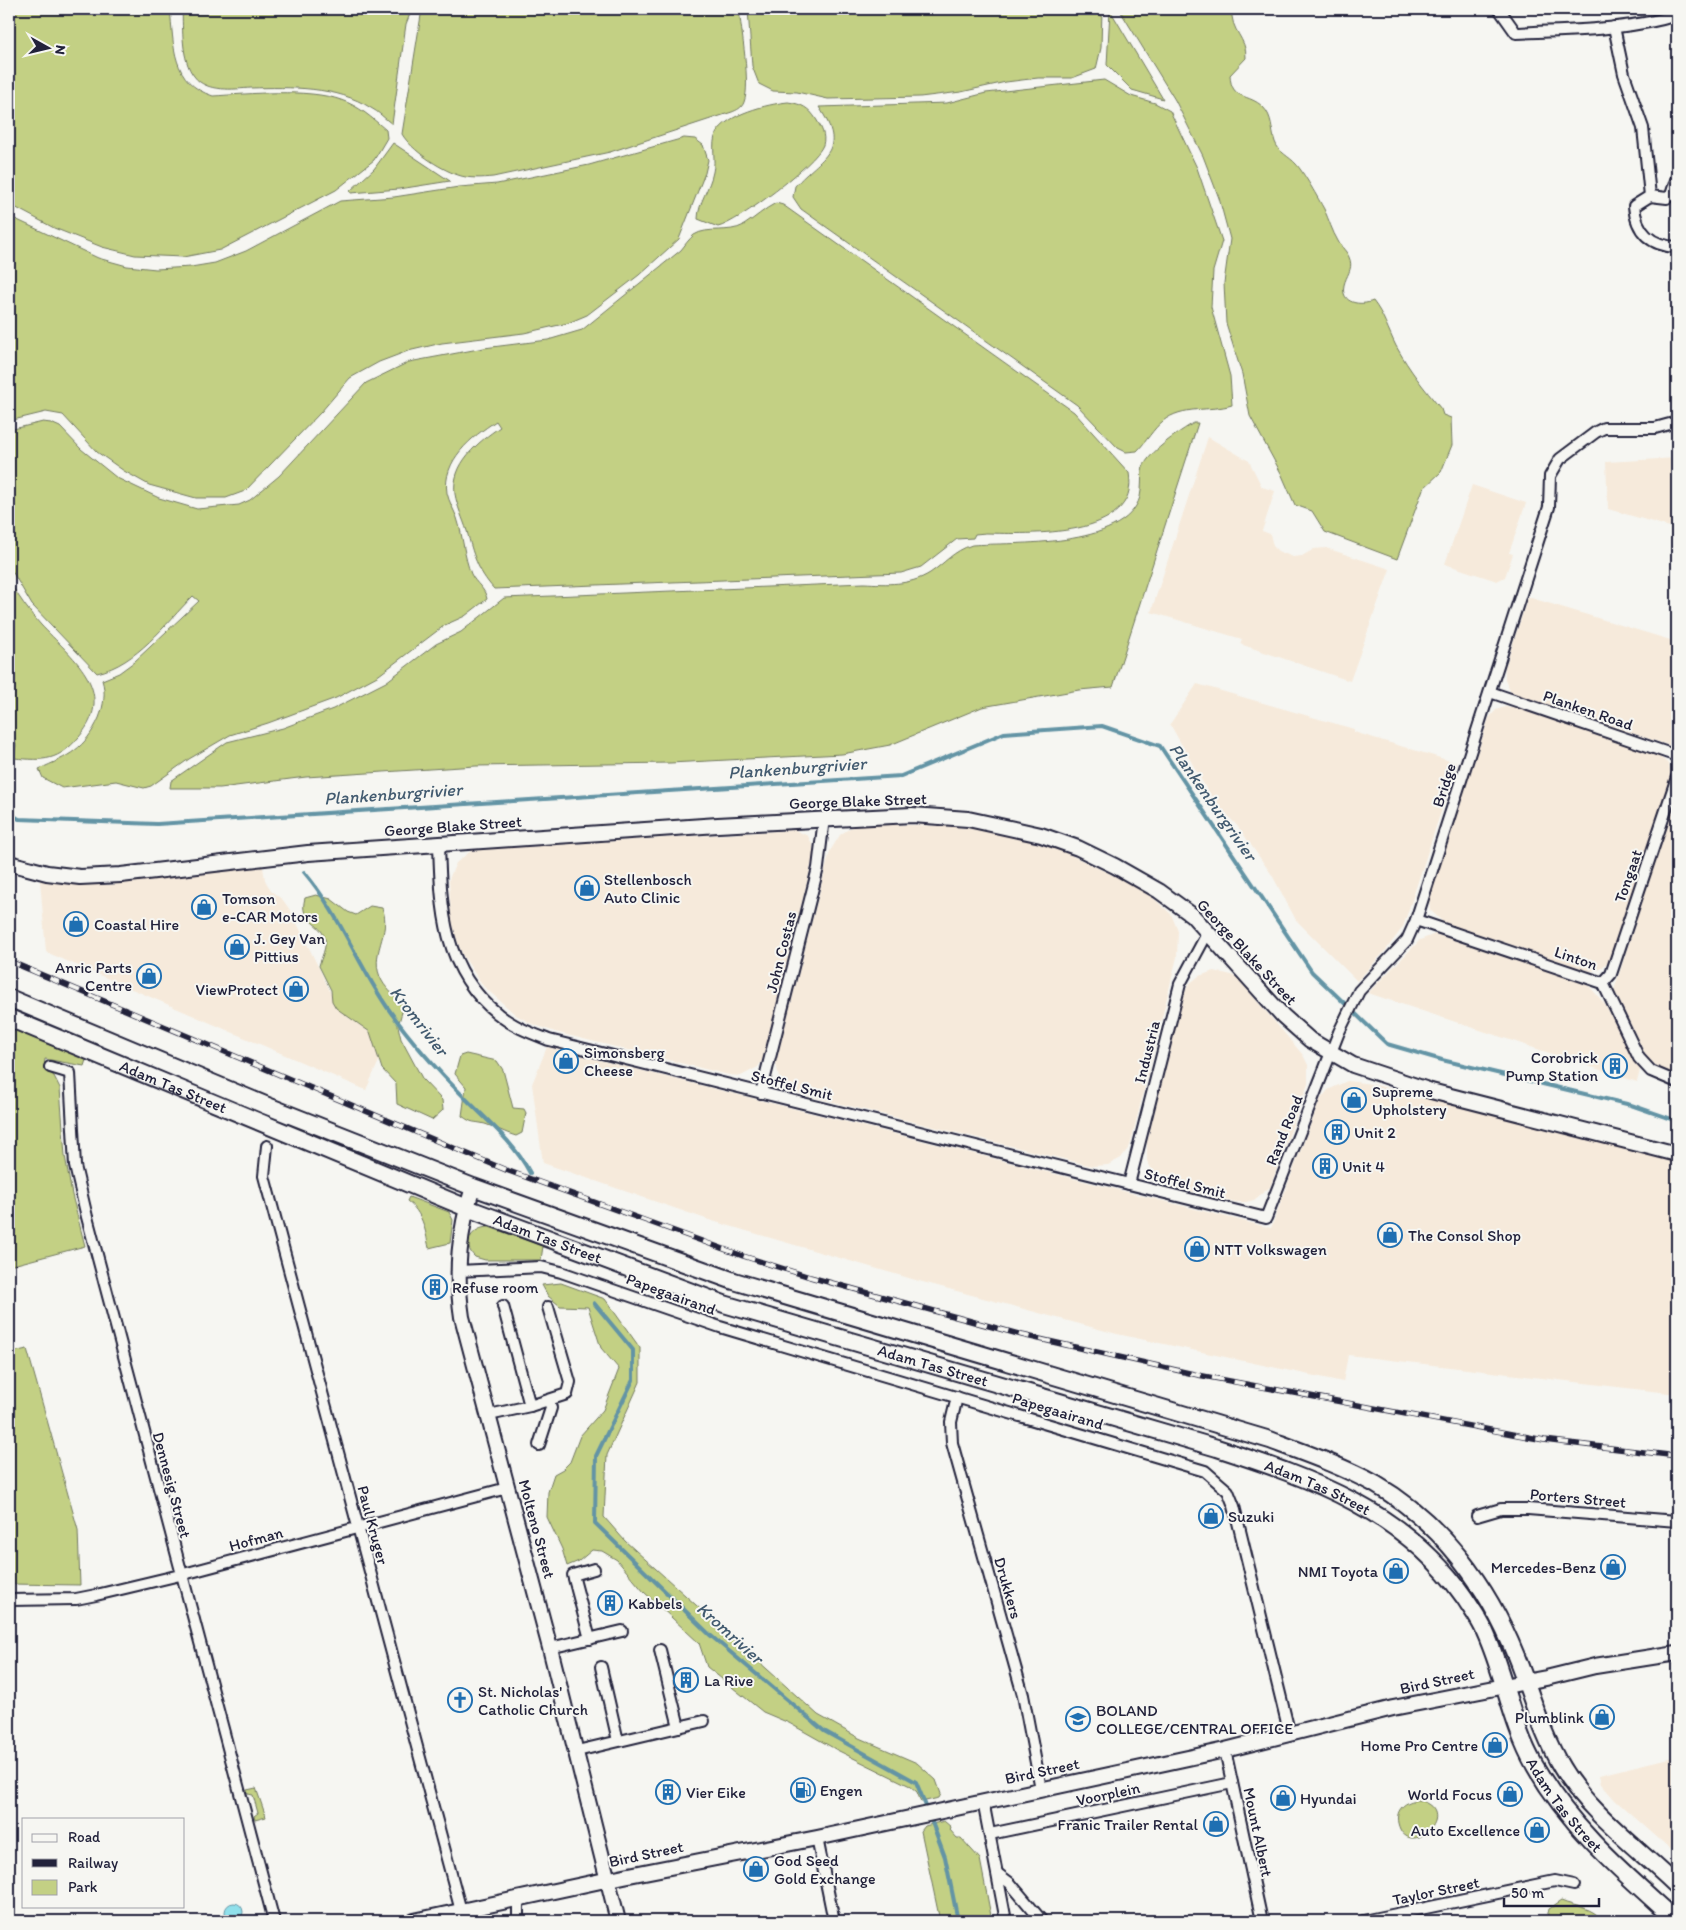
<svg xmlns="http://www.w3.org/2000/svg" width="1686" height="1930" viewBox="0 0 1686 1930" font-family="Itim,sans-serif">
<rect width="100%" height="100%" fill="#f6f6f2"/>
<filter id="ink" filterUnits="userSpaceOnUse"><feTurbulence type="fractalNoise" baseFrequency=".02" numOctaves="2"/><feDisplacementMap in="SourceGraphic" scale="10" xChannelSelector="R" yChannelSelector="G"/><feConvolveMatrix kernelMatrix="1 2 1 2 8 2 1 2 1" color-interpolation-filters="sRGB"/></filter>
<g filter="url(#ink)">
<g fill="#f6eadb">
<polygon points="1208,437 1249,461 1262,487 1275,491 1262,531 1270,534 1273,546 1278,551 1293,557 1302,556 1314,549 1326,548 1390,569 1350,681 1240,644 1242,639 1151,612"/>
<polygon points="1677,458 1677,529 1608,509 1606,462"/>
<polygon points="1472,485 1526,503 1509,553 1513,554 1505,577 1497,581 1445,564"/>
<polygon points="1528,597 1677,642 1677,748 1517,695 1510,691 1505,679 1505,668"/>
<polygon points="1197,684 1354,729 1354,732 1457,763 1403,927 1386,950 1357,981 1296,920 1272,875 1239,828 1211,797 1170,724"/>
<polygon points="1505,707 1513,707 1657,755 1669,764 1671,775 1612,954 1608,963 1599,970 1589,971 1443,922 1430,910 1429,897 1489,718 1496,710"/>
<polygon points="1677,794 1677,1074 1658,1068 1646,1056 1614,990"/>
<polygon points="866,824 948,826 982,830 1033,842 1062,851 1123,880 1152,897 1171,914 1178,931 1177,957 1130,1146 1121,1158 1108,1165 1092,1166 797,1093 786,1088 779,1079 776,1062 830,851 840,835 850,828"/>
<polygon points="795,830 808,836 813,846 813,858 762,1061 758,1067 741,1076 729,1075 555,1032 532,1024 516,1015 483,986 462,954 456,937 451,919 449,879 456,863 472,850"/>
<polygon points="263,867 265,880 271,891 283,900 292,913 332,995 348,1017 370,1032 376,1047 379,1061 366,1090 46,952 40,880 76,885 110,885"/>
<polygon points="1435,934 1581,982 1590,987 1604,1003 1640,1070 1637,1082 1368,993 1420,940"/>
<polygon points="1214,971 1232,975 1239,980 1303,1055 1308,1065 1308,1084 1270,1187 1254,1200 1246,1202 1236,1202 1171,1186 1157,1178 1147,1161 1147,1142 1184,994 1189,984 1199,976"/>
<polygon points="547,1047 1271,1228 1320,1100 1328,1090 1347,1081 1372,1084 1677,1162 1677,1394 1348,1355 1343,1382 1117,1334 919,1281 709,1220 543,1163 532,1084"/>
<polygon points="1677,1756 1677,1855 1615,1800 1601,1784 1599,1775"/>
</g>
<g fill="#c3d084" stroke="#727960">
<path d="M9,9h161c4,36 1,74 43,87 35,-2 95,-8 128,4 18,6 31,18 45,30l1,8 -13,22 -38,30 -116,60 -37,7 -48,-2 -33,-8 -48,-19 -45,-24z"/>
<path d="M182,9h230l-6,15 -14,100c-7,-5 -13,-12 -21,-16 -34,-22 -81,-21 -120,-20 -17,1 -45,5 -57,-12 -13,-16 -11,-47 -12,-67z"/>
<path d="M422,9h317c2,20 12,76 5,93 -2,6 -7,8 -12,10l-122,40 -117,25c-11,1 -24,2 -35,-2 -18,-6 -47,-25 -56,-41z"/>
<polygon points="748,9 1102,9 1101,48 1096,69 1072,78 1038,78 1006,82 961,92 920,97 828,99 797,92 773,91 759,84 752,66"/>
<path d="M1119,9h113c-2,23 15,28 14,49l-16,17c1,26 19,18 33,32 10,10 8,23 12,35 4,11 14,14 21,22 7,7 23,36 28,45 5,11 8,22 14,32 3,6 10,11 12,19 3,9 -4,16 -6,25 -4,19 17,21 29,16 11,14 15,29 23,45 14,25 27,41 45,63l2,6 8,3 1,27 -11,27 -18,17 -26,70 -72,-27 -13,-21 -17,-6 -14,-32 -31,-57 -8,-42 -16,-51 -2,-40 6,-44 -11,-41 -16,-42 -28,-56z"/>
<polygon points="1110,10 1163,99 1132,90 1107,65"/>
<path d="M1104,80l27,16 24,7 15,8 27,57 25,73 -9,30 -2,36 19,69 2,29c-23,7 -49,0 -69,16 -10,8 -17,21 -26,30l-11,1 -8,-4 -41,-43 -276,-196 -8,-12 2,-11c27,-30 54,-34 24,-79l128,-4 39,-10z"/>
<path d="M788,102c14,2 21,6 28,17 5,8 10,16 7,26 -6,18 -86,78 -105,82l-20,-8c0,-16 12,-31 15,-47 3,-12 -2,-28 3,-38 10,-20 52,-30 72,-32z"/>
<polygon points="684,138 695,139 703,145 708,160 705,173 679,239 639,275 587,315 568,323 524,333 442,343 408,351 379,362 350,378 321,412 245,491 226,498 196,498 149,485 124,471 97,452 63,415 46,412 9,421 9,216 98,258 127,266 156,269 191,267 215,263 246,251 340,201 394,197 459,187 497,184 589,165"/>
<polygon points="393,143 450,181 399,189 351,193 350,191 374,169"/>
<path d="M776,203l7,2 291,207 55,61c12,66 -102,61 -143,60l-11,1 -2,4 -16,1 -36,28 -20,6 -407,16c-17,-19 -21,-35 -27,-58 -4,-12 -10,-25 -12,-37 -4,-30 23,-52 45,-67l-4,-6c-24,16 -54,39 -49,72 2,9 7,17 10,25 6,18 7,39 14,56 5,10 14,14 16,25l-22,17 -20,9 -66,50 -43,23 -68,25 -38,12 -41,24 -38,27 -7,2 -28,-7 -54,7 -19,-10 -4,-9c30,-13 46,-20 60,-51 5,-13 7,-26 3,-38l17,-7 15,-11 65,-61 -6,-5c-28,28 -56,68 -96,77l-65,-68 -23,-39v-136l34,-8 8,1 9,4 21,22 36,29 42,20 38,11 42,-4 11,-5 29,-24 87,-93 43,-21 75,-14 64,-8 34,-10 99,-80c4,-5 8,-11 13,-15 14,-9 34,-1 50,-10 11,-7 20,-16 32,-22z"/>
<path d="M1194,423h4l-85,264 -34,3 -97,17 -92,38 -48,9 -172,9 -194,3 -170,11 -86,11h-50l1,-7 56,-39 56,-14 50,-19 53,-27 50,-38 25,-12 43,-34 360,-15c23,1 45,3 66,-10 15,-10 23,-22 42,-28 42,-3 152,4 168,-48 2,-9 1,-18 2,-26 2,-16 39,-41 52,-48z"/>
<path d="M9,581c9,15 20,31 32,44 29,31 78,65 38,112 -21,24 -34,24 -65,21l2,-13 -7,-15z"/>
<path d="M316,895l15,4 17,13 8,3 14,-9 12,2c11,25 -15,46 0,73 5,9 15,17 22,24l-6,21 3,13 22,41 19,20 1,10 -11,10 -35,-16 -1,-20 -14,-15 -12,-37 -34,-24 -4,-7 -1,-11 -12,-24c2,-8 8,-19 6,-27 -4,-18 -27,-16 -20,-41z"/>
<polygon points="9,1026 87,1057 84,1066 45,1059 44,1069 54,1076 60,1088 65,1156 72,1195 85,1246 9,1266"/>
<path d="M466,1054l31,7 6,9 10,38 11,1 2,4 -4,20 -6,3c-11,-3 -21,-9 -31,-12 -12,-3 -12,0 -23,-8l4,-29 -11,-13 5,-18z"/>
<path d="M409,1197l40,15 4,8 -3,23 -21,5c-4,-19 -6,-35 -22,-47z"/>
<path d="M489,1227l54,19 -2,14h-56l-10,-3c-14,-13 -3,-30 14,-30z"/>
<polygon points="561,1283 605,1299 640,1348 640,1382 607,1455 604,1517 625,1541 818,1715 859,1738 917,1763 936,1780 941,1794 939,1798 921,1802 917,1792 910,1786 837,1750 789,1723 763,1712 707,1667 699,1643 644,1592 617,1560 602,1551 592,1550 579,1561 567,1566 562,1549 547,1517 548,1492 554,1474 563,1469 570,1462 580,1436 603,1410 619,1369 601,1348 588,1307 560,1306 548,1296 542,1285"/>
<polygon points="27,1349 78,1530 80,1585 9,1584 9,1353"/>
<polygon points="256,1788 266,1817 255,1820 254,1816 258,1813 253,1795 248,1794 247,1790"/>
<path d="M1418,1800c46,12 -11,63 -20,23 -3,-14 8,-22 20,-23z"/>
<polygon points="944,1821 951,1827 950,1830 957,1838 961,1838 980,1859 992,1921 940,1921 921,1831 925,1826"/>
<path d="M1561,1901c14,6 33,6 41,20h-52l-3,-4 2,-8z"/>
</g>
<circle fill="#90e0eb" stroke="#6494a5" cx="234" cy="1912" r="9"/>
<g fill="none" stroke-linecap="round" stroke-linejoin="round">
<g stroke="#6494a5" stroke-width="4">
<polyline points="9,813 19,819 157,824 901,776 1004,733 1102,726 1160,746 1312,972 1387,1044 1442,1060 1631,1105 1677,1121"/>
<path d="M304,872c35,41 53,91 83,135 23,33 51,64 79,92 23,23 49,45 64,74"/>
<polyline points="594,1303 633,1350 633,1380 596,1456 595,1523 710,1635 824,1731 916,1782 928,1811"/>
<polyline points="930,1817 945,1857 958,1921"/>
</g>
<defs>
<g id="street">
<path d="M1499,9l17,24c53,-3 110,-2 161,-18"/>
<path d="M1614,27l10,47 19,54 7,68 -16,10c2,26 17,40 43,41"/>
<polyline points="1650,196 1667,198 1671,195 1677,177"/>
<polyline points="1490,692 1677,756"/>
<path d="M439,844c2,65 4,126 59,170 14,12 33,19 51,26l717,178 73,-186 20,-41 48,-51 9,-20 133,-413 1,-31 10,-17 36,-27 8,-4h51l22,-6"/>
<polyline points="1416,920 1603,983 1639,1058 1651,1071 1677,1082"/>
<polyline points="1603,983 1611,974 1677,777"/>
<polyline points="50,1067 70,1073 75,1166 87,1217 274,1921"/>
<polyline points="761,1093 818,868 824,818"/>
<polyline points="267,1146 264,1176 461,1911"/>
<polyline points="1129,1184 1180,984 1208,932"/>
<polyline points="458,1271 541,1267 561,1272 720,1327 1205,1471 1228,1491 1234,1506 1290,1735"/>
<polyline points="503,1306 530,1406"/>
<polyline points="957,1397 951,1422 952,1443 1023,1695 1041,1789"/>
<polyline points="489,1415 530,1406 567,1394 570,1382 548,1307"/>
<polyline points="539,1445 551,1408 549,1400"/>
<polyline points="1477,1516 1501,1509 1528,1509 1677,1521"/>
<polyline points="9,1600 76,1599 96,1595 180,1575 507,1488"/>
<polyline points="590,1639 573,1575 594,1569"/>
<polyline points="550,1648 622,1631"/>
<polyline points="660,1650 679,1727"/>
<polyline points="601,1667 618,1741"/>
<polyline points="1225,1750 1262,1921"/>
<polyline points="577,1751 704,1721"/>
<polyline points="983,1801 1006,1921"/>
<polyline points="990,1834 1232,1783"/>
<polyline points="817,1838 834,1921"/>
<polyline points="998,1874 1010,1883 1042,1921"/>
<polyline points="518,1921 518,1899"/>
<polyline points="1363,1921 1555,1881 1574,1885"/>
</g>
<g id="secondary">
<polyline points="9,863 47,873 80,877 121,875 308,853 718,825 912,815 968,819 1041,835 1078,848 1115,866 1159,891 1192,915 1283,1016 1310,1040 1353,1065 1431,1091 1677,1154"/>
<path d="M473,1187c-14,44 -18,84 -11,130l88,331 68,273"/>
<polyline points="414,1921 624,1876 817,1838 1225,1750 1393,1708 1546,1678 1595,1666 1677,1653"/>
</g>
<g id="primary">
<path d="M9,998l256,107 208,82 261,94 536,159c35,13 72,26 105,44 66,38 113,102 141,172 15,37 25,77 46,112 26,44 78,82 115,118"/>
<path id="s1" d="M9,1018l458,190 257,96 493,144c96,31 187,63 247,149 7,11 16,23 21,35 20,44 26,92 50,134 36,63 90,108 142,155"/>
</g>
</defs>
<use href="#street" stroke="#22223b" stroke-width="14"/>
<use href="#secondary" stroke="#22223b" stroke-width="18"/>
<use href="#primary" stroke="#22223b" stroke-width="20"/>
<use href="#street" stroke="#f6f6f2" stroke-width="10"/>
<use href="#secondary" stroke="#f6f6f2" stroke-width="14"/>
<use href="#primary" stroke="#f6f6f2" stroke-width="16"/>
<defs>
<polyline id="rail" points="9,961 506,1170 743,1256 810,1277 1022,1335 1198,1375 1544,1440 1677,1456"/>
</defs>
<use href="#rail" stroke="#22223b" stroke-width="5.5"/>
<use href="#rail" stroke="#f6f6f2" stroke-width="4" stroke-dasharray="11" stroke-linecap="butt"/>
</g>
</g>
<defs>
<symbol id="shop-ring" viewBox="-11 -11 22 22"><circle r="9.5" fill="#f6f6f2" stroke="#1f6fb2" stroke-width="1.5"/><path d="M-5-2.5h2.3a2.7 3.5 0 0 1 5.4 0H5L5.5 6h-11ZM-1.5-2.5h3a1.5 2.3 0 0 0-3 0Z" fill="#1f6fb2"/></symbol>
<symbol id="building-ring" viewBox="-11 -11 22 22"><circle r="9.5" fill="#f6f6f2" stroke="#1f6fb2" stroke-width="1.5"/><path d="M-4-6H4V6H1V3H-1V6H-4ZM-2.5-4.3h1.7v1.8h-1.7ZM.8-4.3h1.7v1.8H.8ZM-2.5-1h1.7V.8h-1.7ZM.8-1h1.7V.8H.8Z" fill="#1f6fb2"/></symbol>
<symbol id="church-ring" viewBox="-11 -11 22 22"><circle r="9.5" fill="#f6f6f2" stroke="#1f6fb2" stroke-width="1.5"/><path d="M-1.2-6h2.4v3.5h3.3v2.4h-3.3V6h-2.4V-.1h-3.3v-2.4h3.3Z" fill="#1f6fb2"/></symbol>
<symbol id="school-ring" viewBox="-11 -11 22 22"><circle r="9.5" fill="#f6f6f2" stroke="#1f6fb2" stroke-width="1.5"/><path d="M0-5L7-2L0 1L-7-2ZM-4 1L0 2.5L4 1V4Q0 6-4 4Z" fill="#1f6fb2"/></symbol>
<symbol id="fuel-ring" viewBox="-11 -11 22 22"><circle r="9.5" fill="#f6f6f2" stroke="#1f6fb2" stroke-width="1.5"/><path d="M-5.5-6h7V0h2V4h1.3V-2.5L3-4.5l.8-.8L6-3V5H2.5V1h-1V6h-7ZM-4.2-4.7v3.2H.2V-4.7Z" fill="#1f6fb2"/></symbol>
</defs>
<g fill-rule="evenodd">
<use href="#shop-ring" x="573" y="874" width="28" height="28"/>
<use href="#shop-ring" x="190" y="893" width="28" height="28"/>
<use href="#shop-ring" x="62" y="910" width="28" height="28"/>
<use href="#shop-ring" x="223" y="933" width="28" height="28"/>
<use href="#shop-ring" x="135" y="962" width="28" height="28"/>
<use href="#shop-ring" x="282" y="975" width="28" height="28"/>
<use href="#shop-ring" x="552" y="1047" width="28" height="28"/>
<use href="#building-ring" x="1601" y="1052" width="28" height="28"/>
<use href="#shop-ring" x="1340" y="1086" width="28" height="28"/>
<use href="#building-ring" x="1323" y="1118" width="28" height="28"/>
<use href="#building-ring" x="1311" y="1152" width="28" height="28"/>
<use href="#shop-ring" x="1376" y="1221" width="28" height="28"/>
<use href="#shop-ring" x="1183" y="1235" width="28" height="28"/>
<use href="#building-ring" x="421" y="1273" width="28" height="28"/>
<use href="#shop-ring" x="1197" y="1502" width="28" height="28"/>
<use href="#shop-ring" x="1599" y="1553" width="28" height="28"/>
<use href="#shop-ring" x="1382" y="1557" width="28" height="28"/>
<use href="#building-ring" x="596" y="1589" width="28" height="28"/>
<use href="#building-ring" x="672" y="1666" width="28" height="28"/>
<use href="#church-ring" x="446" y="1686" width="28" height="28"/>
<use href="#shop-ring" x="1588" y="1703" width="28" height="28"/>
<use href="#school-ring" x="1064" y="1705" width="28" height="28"/>
<use href="#shop-ring" x="1481" y="1731" width="28" height="28"/>
<use href="#fuel-ring" x="789" y="1776" width="28" height="28"/>
<use href="#building-ring" x="654" y="1778" width="28" height="28"/>
<use href="#shop-ring" x="1496" y="1780" width="28" height="28"/>
<use href="#shop-ring" x="1269" y="1784" width="28" height="28"/>
<use href="#shop-ring" x="1202" y="1810" width="28" height="28"/>
<use href="#shop-ring" x="1523" y="1816" width="28" height="28"/>
<use href="#shop-ring" x="742" y="1855" width="28" height="28"/>
</g>
<g text-anchor="middle" dominant-baseline="central" stroke-width="4" stroke-linejoin="round" paint-order="stroke">
<g font-size="16" fill="#22223b" stroke="#f6f6f2">
<text transform="translate(1588 710) rotate(19)">Planken Road</text>
<text transform="translate(1444 785) rotate(-72)">Bridge</text>
<text transform="translate(858 801) rotate(-2)">George Blake Street</text>
<text transform="translate(453 826) rotate(-4)">George Blake Street</text>
<text transform="translate(1628 876) rotate(-71)">Tongaat</text>
<text transform="translate(781 952) rotate(-76)">John Costas</text>
<text transform="translate(1247 952) rotate(47)">George Blake Street</text>
<text transform="translate(1576 958) rotate(19)">Linton</text>
<text transform="translate(1147 1052) rotate(-76)">Industria</text>
<text transform="translate(792 1085) rotate(14)">Stoffel Smit</text>
<text stroke="none"><textPath href="#s1" startOffset="178">Adam Tas Street</textPath></text>
<text transform="translate(1284 1130) rotate(-68)">Rand Road</text>
<text transform="translate(1185 1183) rotate(14)">Stoffel Smit</text>
<text stroke="none"><textPath href="#s1" startOffset="582">Adam Tas Street</textPath></text>
<text transform="translate(671 1294) rotate(20)">Papegaairand</text>
<text stroke="none"><textPath href="#s1" startOffset="988">Adam Tas Street</textPath></text>
<text transform="translate(1058 1411) rotate(17)">Papegaairand</text>
<text transform="translate(172 1485) rotate(75)">Dennesig Street</text>
<text stroke="none"><textPath href="#s1" startOffset="1392">Adam Tas Street</textPath></text>
<text transform="translate(1578 1498) rotate(5)">Porters Street</text>
<text transform="translate(373 1525) rotate(75)">Paul Kruger</text>
<text transform="translate(537 1529) rotate(75)">Molteno Street</text>
<text transform="translate(256 1539) rotate(-15)">Hofman</text>
<text transform="translate(1008 1588) rotate(74)">Drukkers</text>
<text transform="translate(1437 1681) rotate(-12)">Bird Street</text>
<text transform="translate(1042 1771) rotate(-12)">Bird Street</text>
<text transform="translate(1108 1794) rotate(-12)">Voorplein</text>
<text stroke="none"><textPath href="#s1" startOffset="1811">Adam Tas Street</textPath></text>
<text transform="translate(1258 1832) rotate(78)">Mount Albert</text>
<text transform="translate(646 1854) rotate(-12)">Bird Street</text>
<text transform="translate(1436 1891) rotate(-12)">Taylor Street</text>
</g>
<g font-size="16" fill="#22223b" stroke="#f6f6f2" text-anchor="start">
<text x="604" y="879">Stellenbosch<tspan x="604" dy="18">Auto Clinic</tspan></text>
<text x="222" y="898">Tomson<tspan x="222" dy="18">e-CAR Motors</tspan></text>
<text x="94" y="924">Coastal Hire</text>
<text x="254" y="938">J. Gey Van<tspan x="254" dy="18">Pittius</tspan></text>
<text x="132" y="967" text-anchor="end">Anric Parts<tspan x="132" dy="18">Centre</tspan></text>
<text x="278" y="989" text-anchor="end">ViewProtect</text>
<text x="584" y="1052">Simonsberg<tspan x="584" dy="18">Cheese</tspan></text>
<text x="1598" y="1057" text-anchor="end">Corobrick<tspan x="1598" dy="18">Pump Station</tspan></text>
<text x="1372" y="1091">Supreme<tspan x="1372" dy="18">Upholstery</tspan></text>
<text x="1354" y="1132">Unit 2</text>
<text x="1342" y="1166">Unit 4</text>
<text x="1408" y="1235">The Consol Shop</text>
<text x="1214" y="1249">NTT Volkswagen</text>
<text x="452" y="1287">Refuse room</text>
<text x="1228" y="1516">Suzuki</text>
<text x="1596" y="1567" text-anchor="end">Mercedes-Benz</text>
<text x="1378" y="1571" text-anchor="end">NMI Toyota</text>
<text x="628" y="1603">Kabbels</text>
<text x="704" y="1680">La Rive</text>
<text x="478" y="1691">St. Nicholas'<tspan x="478" dy="18">Catholic Church</tspan></text>
<text x="1096" y="1710">BOLAND<tspan x="1096" dy="18">COLLEGE/CENTRAL OFFICE</tspan></text>
<text x="1584" y="1717" text-anchor="end">Plumblink</text>
<text x="1478" y="1745" text-anchor="end">Home Pro Centre</text>
<text x="820" y="1790">Engen</text>
<text x="686" y="1792">Vier Eike</text>
<text x="1492" y="1794" text-anchor="end">World Focus</text>
<text x="1300" y="1798">Hyundai</text>
<text x="1198" y="1824" text-anchor="end">Franic Trailer Rental</text>
<text x="1520" y="1830" text-anchor="end">Auto Excellence</text>
<text x="774" y="1860">God Seed<tspan x="774" dy="18">Gold Exchange</tspan></text>
</g>
<g font-size="18" font-style="italic" fill="#435b70" stroke="#f6f6f2">
<text transform="translate(797 768) rotate(-4)">Plankenburgrivier</text>
<text transform="translate(393 794) rotate(-4)">Plankenburgrivier</text>
<text transform="translate(1213 802) rotate(55)">Plankenburgrivier</text>
<text transform="translate(419 1021) rotate(52)">Kromrivier</text>
<text transform="translate(730 1633) rotate(42)">Kromrivier</text>
</g>
</g>
<rect width="1686" height="1930" fill="none" stroke="#f6f6f2" stroke-width="30"/>
<rect x="15" y="15" width="1656" height="1900" fill="none" stroke="#22223b" stroke-width="2" filter="url(#ink)"/>
<rect x="22" y="1818" width="162" height="90" fill="#f6f6f2" stroke="#a1a1a9"/>
<rect x="32" y="1834" width="25" height="8" fill="#f6f6f2" stroke="#a1a1a9"/>
<text x="68" y="1842" font-size="15" fill="#22223b">Road</text>
<rect x="32" y="1859" width="25" height="8" fill="#22223b" stroke="#a1a1a9"/>
<text x="68" y="1868" font-size="15" fill="#22223b">Railway</text>
<rect x="32" y="1880" width="25" height="15" fill="#c3d084" stroke="#a1a1a9"/>
<text x="68" y="1892" font-size="15" fill="#22223b">Park</text>
<g transform="translate(48 48) rotate(98)" stroke="#f6f6f2" stroke-width="4" paint-order="stroke">
<path d="M0-4L9 19L0 12L-9 19Z" fill="#22223b"/>
<text y="-8" font-size="14" font-weight="bold" text-anchor="middle" fill="#22223b">N</text>
</g>
<path d="M1504 1898v8h95v-8" fill="none" stroke="#22223b" stroke-width="2.5"/>
<text x="1511" y="1898" font-size="15" fill="#22223b" stroke="#f6f6f2" stroke-width="4" paint-order="stroke">50 m</text>
</svg>
